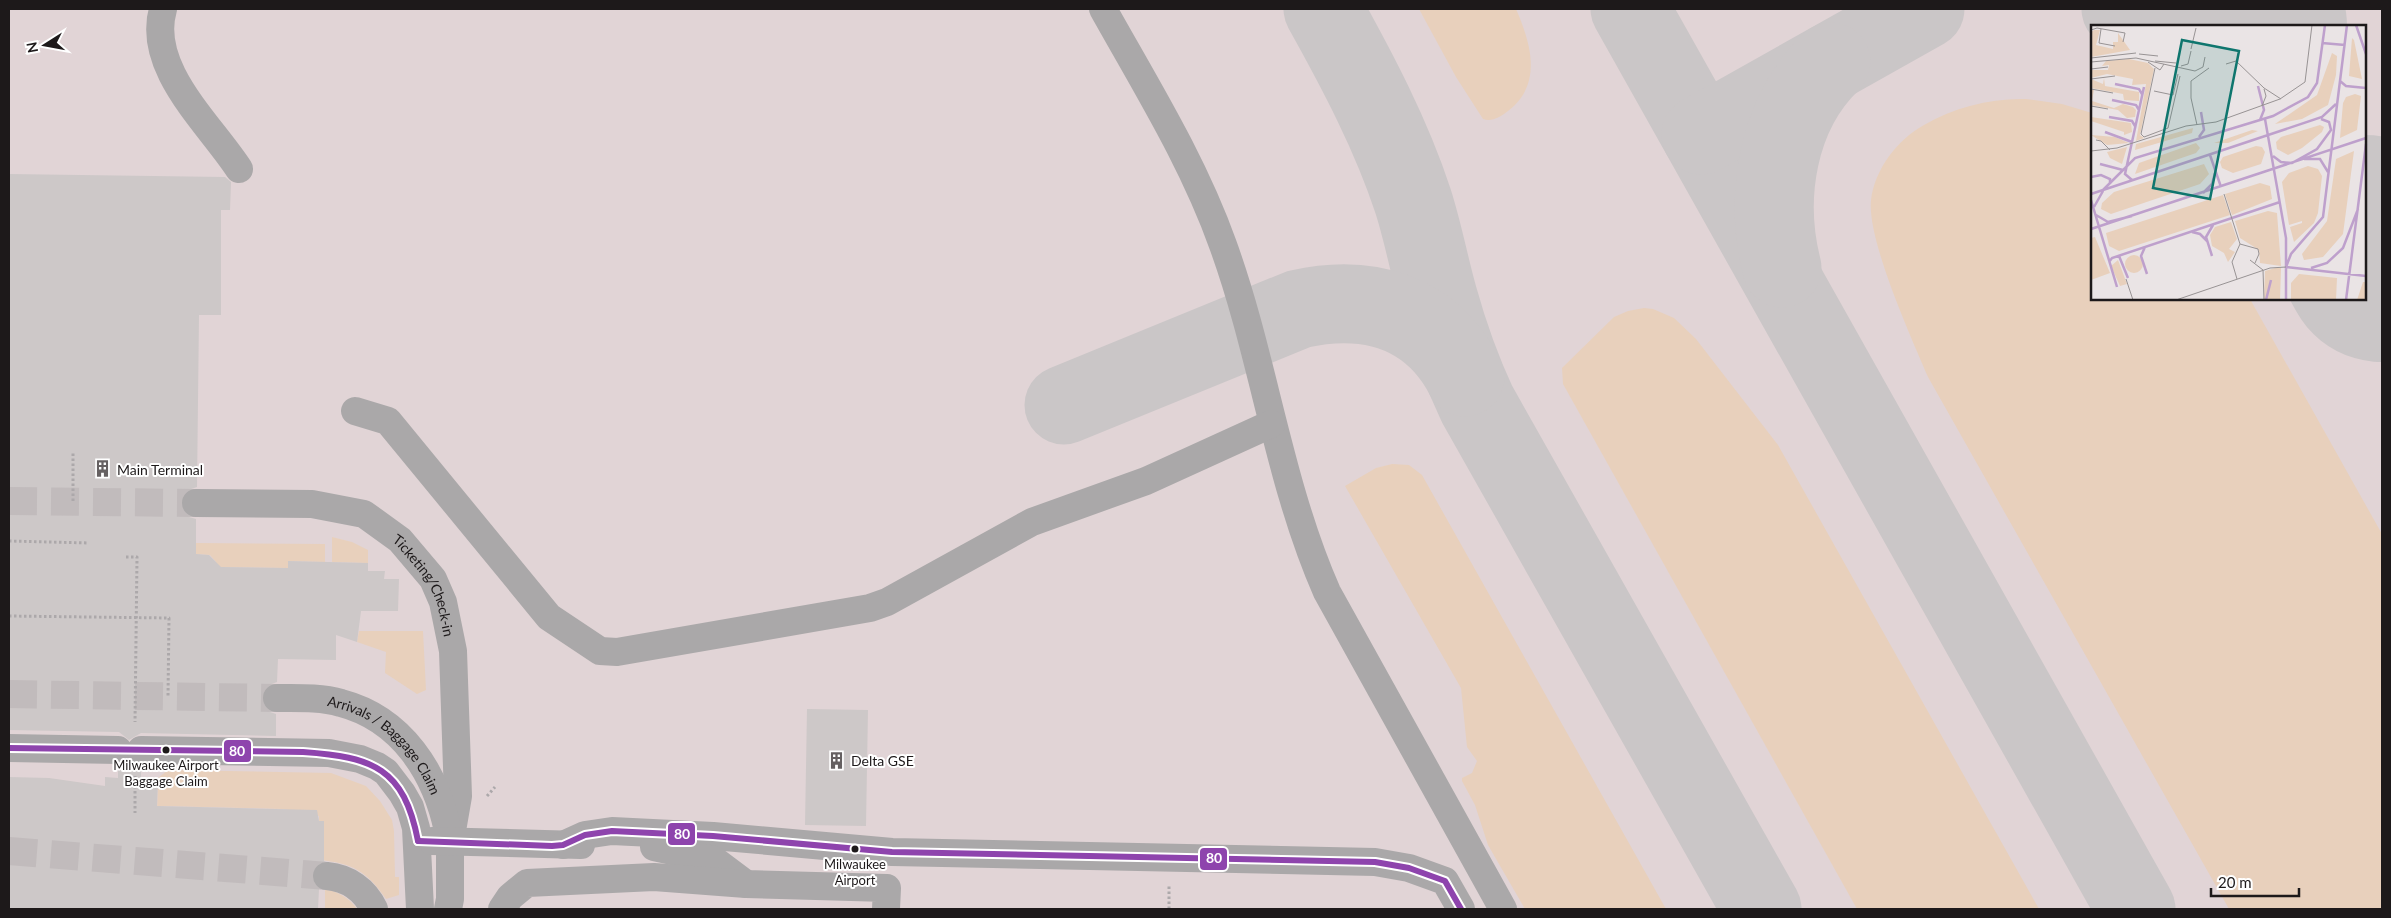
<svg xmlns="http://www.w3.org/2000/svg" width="2391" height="918" viewBox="0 0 2391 918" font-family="Lato,sans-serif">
<rect width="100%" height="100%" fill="#eae4e5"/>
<path fill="#e1d4d6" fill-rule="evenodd" d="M9,9h2373v900h-2373zM2092,26h273v273h-273z"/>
<g fill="#e8d0bc">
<path d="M1419,9h97c15,35 27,75 -8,102 -8,6 -16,11 -25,8l-27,-42z"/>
<path d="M2026,99l36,5 30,9v186h158l132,235v375h-153l-301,-532c-17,-40 -61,-137 -57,-177 4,-31 26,-60 53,-75 31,-18 67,-27 102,-26z"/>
<polygon points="1644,308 1653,309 1674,318 1696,339 1778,445 2039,909 1857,909 1563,384 1562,368 1614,317 1628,311"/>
<polygon points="1392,464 1409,465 1422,475 1666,909 1525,909 1488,845 1475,805 1462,781 1462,778 1472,773 1477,761 1467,747 1461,688 1345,486 1376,468"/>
<polygon points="332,537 352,542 368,550 368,563 332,562"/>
<polygon points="196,543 325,544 325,562 288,561 288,568 211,567 216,562 210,555 196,554"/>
<polygon points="359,631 423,631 426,690 417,694 385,673 386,652 357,642"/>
<path d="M168,770l163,3 35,13 14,15 12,19 2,11 1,46h4v18l-13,4c-19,-28 -34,-36 -67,-39l5,-3v-36h-5v-5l-36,-7 -122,-3 -4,7 1,-35z"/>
<path d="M325,890c12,0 25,9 32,19h-32z"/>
</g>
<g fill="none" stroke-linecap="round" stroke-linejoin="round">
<g stroke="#cac6c7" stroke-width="79">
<path d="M1323,9c34,61 68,125 90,192 10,31 16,64 25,96 10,36 23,73 39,107l285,505"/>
<polyline points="1630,9 2136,909"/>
<polyline points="2121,9 2146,15 2172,26"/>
<polyline points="1701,135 1925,9"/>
<path d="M1782,268c-18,-71 -5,-154 49,-206"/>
<path d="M1064,405l235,-96c69,-15 132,2 166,68"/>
</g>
<g stroke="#cac6c7" stroke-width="196">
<polyline points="2239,9 2249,26"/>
<polyline points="2365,233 2382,264"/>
</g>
</g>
<g fill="#cdc8c8">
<polygon points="9,174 225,177 231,182 230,210 221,210 221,315 199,315 197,487 188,490 183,495 180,502 183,511 189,517 196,519 196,554 209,555 221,567 288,568 288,561 368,563 368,571 385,571 384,579 399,579 398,611 361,611 357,642 336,635 336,660 278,659 277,682 269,685 263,691 261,698 264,706 270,712 276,714 276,736 141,733 129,740 119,732 9,730"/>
<polygon points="807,709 868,710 866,826 805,825"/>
<polygon points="130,760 141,766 141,778 158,778 157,806 317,810 319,821 324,821 324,861 326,861 315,866 312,873 313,882 319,889 318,909 9,909 9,777 49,778 105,786 105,777 118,778 118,766"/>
</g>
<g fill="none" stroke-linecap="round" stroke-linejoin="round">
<g stroke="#c1bbbc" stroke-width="28" stroke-dasharray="28 14" stroke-linecap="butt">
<polyline points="9,501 196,503"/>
<polyline points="9,694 277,698"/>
<polyline points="9,851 327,876"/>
</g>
<g stroke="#aca8aa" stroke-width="3" stroke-dasharray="2.5 2.5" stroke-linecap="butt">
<polyline points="73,501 73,451"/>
<polyline points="9,541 89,543"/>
<polyline points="126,557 137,557 135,722"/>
<polyline points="9,616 169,618 168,696"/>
<polyline points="135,776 135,813"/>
<polyline points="487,796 495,787"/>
<polyline points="1169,909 1169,885"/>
</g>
<g stroke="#aaa8a9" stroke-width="28">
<path d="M163,9c-17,59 46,114 76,160"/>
<path d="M1103,9c43,77 90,152 120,236 41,113 55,236 104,347l176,317"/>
<polyline points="355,411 388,421 549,617 600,651 617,652 870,608 887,602 1032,522 1146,481 1271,424"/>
<path id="s1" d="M196,503l116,1 52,10 36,26 33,39 10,23 10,49 5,145 -8,46v57l-2,10"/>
<path id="s2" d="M277,698c21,0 44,-1 64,5 61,16 95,70 107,128"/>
<polyline points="9,748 118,750"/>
<polyline points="141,750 329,753 360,759 377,766 386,772 402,793 410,807 416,828 420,909"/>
<polyline points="432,841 581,845"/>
<polyline points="563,845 585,835 612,831 713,836 892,852 1375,862 1409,868 1445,881 1461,909"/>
<polyline points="654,847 714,860 746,884"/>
<path d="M327,876c21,2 38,14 47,33"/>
<polyline points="502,909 510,897 527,883 654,877 746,884 887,888 886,909"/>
</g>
<defs>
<g id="bus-1">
<path d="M9,748l294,4c70,5 101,16 115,89"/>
<polyline points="418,841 552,846 563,845 585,835 612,831 713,836 892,852 1375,862 1409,868 1445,881 1461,909"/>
</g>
</defs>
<use href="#bus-1" stroke="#fff" stroke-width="10"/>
<use href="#bus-1" stroke="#8e44ad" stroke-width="6"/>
</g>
<defs>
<symbol id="building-bare" viewBox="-9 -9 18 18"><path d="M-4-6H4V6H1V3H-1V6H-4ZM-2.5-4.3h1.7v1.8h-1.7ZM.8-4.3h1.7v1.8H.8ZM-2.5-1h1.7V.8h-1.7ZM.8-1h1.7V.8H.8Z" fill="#656061" stroke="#fff" stroke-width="2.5" paint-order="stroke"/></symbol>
</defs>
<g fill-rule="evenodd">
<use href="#building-bare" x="90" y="456" width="25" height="25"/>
<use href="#building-bare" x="824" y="748" width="25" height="25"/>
</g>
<g fill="#1d191a" stroke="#fff" stroke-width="2">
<circle cx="166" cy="750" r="4.5"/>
<circle cx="855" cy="849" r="4.5"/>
</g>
<g text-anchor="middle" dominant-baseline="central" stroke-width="4" stroke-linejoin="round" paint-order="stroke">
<g font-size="13" fill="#1d191a" stroke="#fff">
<text x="166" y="765">Milwaukee Airport<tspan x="166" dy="16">Baggage Claim</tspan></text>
<text x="855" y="864">Milwaukee<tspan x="855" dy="16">Airport</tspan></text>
</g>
<g font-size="14" fill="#1d191a" stroke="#fff" text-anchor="start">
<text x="117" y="469">Main Terminal</text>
<text x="851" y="760">Delta GSE</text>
</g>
<g font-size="14" fill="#1d191a" stroke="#fff">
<text stroke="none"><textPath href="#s1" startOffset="266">Ticketing/Check-in</textPath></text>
<text stroke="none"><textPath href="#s2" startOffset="126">Arrivals / Baggage Claim</textPath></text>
</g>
</g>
<g transform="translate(2091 25)">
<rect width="275" height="275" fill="#eae4e5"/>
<path d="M3,5h6l-4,15 17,4v-7h5v-9l12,17 -39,7v-25zM261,13l2,2 8,39 -13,-3zM241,28l5,3 -1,19 -8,30 -26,14 -27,5 42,-29zM38,34l19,4 6,6 -14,66 4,3 -8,3 10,-57 -14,1 1,-6 -26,-5 -16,4v-8h17l1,-5 -7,1 4,-5zM13,53l1,8 34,6v9l-15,-1 -1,-6 -32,-6v-9l12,5zM0,65h3l-2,11 22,7 9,-4 10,3 3,3 -1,7 -8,1 -9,-8 -27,-5zM264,69l6,2 -4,34 -17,8 3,-35 3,-6zM0,92l40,6 1,9 -8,3v-3l-33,-11zM229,100l4,2 -2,5 -20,16 -14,7 -11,-6 -1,-7 5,-5zM102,103l-1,5 -57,17 1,-6zM161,105l6,1 -30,12h-14zM0,110l24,2 14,6 -22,2zM105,118l4,5 -4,5 -61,21 4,-11zM165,121l6,1 3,5 -4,12 -28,9 -11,-5 -2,-6 3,-5zM36,122l-5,17 -12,-6 -3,-6zM263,126l-11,83 -20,23 -19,3 -2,-6 25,-33 9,-62zM113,139l5,10 -9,10 -89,30 -10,-5 1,-6 12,-11zM217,141l10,3 4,7 -4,37 -4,10 -20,19 -4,-15 12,-4v-2l-13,4 -7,-43 7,-9zM169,158l10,3 2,13 -40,16 -7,-21zM132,170l7,20 -111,36 -10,-5 -3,-13zM177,186l9,2 4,53 -21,-3 -1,-13 -19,-12 -5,-17zM140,197l6,17 -8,10 6,3 -7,10 -4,-9 -12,-7 -2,-11 5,-8zM4,212l15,36 -19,7v-42zM34 239a9 9 0 1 1 18 0a9 9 0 1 1-18 0ZM27,235l9,24 -7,2 -9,-20zM184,243h6l-1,32h-16l1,-29zM208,249l38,4 -1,22h-45v-17zM272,257h3v18h-9z" fill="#e8d0bc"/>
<path fill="none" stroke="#bea0cc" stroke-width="2.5" d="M256,0l-24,192 -32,37 -5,13 80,9M265,0l10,29M231,18l23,2M249,56l6,5 20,2M24,59l24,5 3,5M167,61l6,24 -4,10M21,75l24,5 3,5M18,92l23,4 3,5M174,94l21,119v62M14,107l27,10M108,112l5,-7 -3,-18M119,130l11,32M182,131l8,6 11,1 25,-14 14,-19 -2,-8 -8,-3M213,134h16l8,13M9,139l23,6M0,152l10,-2 9,4v5M41,155l-7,-6 19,-87M12,165l32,-32 138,-42 35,-19 9,-14 8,-58M112,168l9,-9 3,-11M0,169l231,-77 14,-13M0,175l26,87M3,182l9,-16M5,190l12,7 24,-6M0,204l275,-91M101,207l8,2 7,7M54,222l-4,9 6,18M28,231l9,22M121,231l-6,-19 7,-12M18,237l3,-4 168,-56M220,243l16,-5 16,-15 15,-39M175,275l5,-20M255,275l20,-156"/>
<path fill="none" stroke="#989394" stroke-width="1" d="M10,4l-2,14 16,3M0,5l6,-2 28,5 -2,9M100,24l5,-21M48,29l19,2M0,33l45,-5M64,36l21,2M0,37l45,-4 59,13 8,-4 2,-10M57,37l12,8 4,-6M135,39l10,-3 28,27 17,11M90,41l7,-2 3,-13M64,43l-14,66 3,3 24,-9 12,-52M0,44l17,-2M0,54l24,-3M0,64l22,4M63,66l19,4 5,-21M0,81l17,3M171,81l4,-10 -2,-7M106,100l-6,-27v-17l18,-13M5,115l5,1 9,9M0,126l26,-3 69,-22 30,-4 64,-23 25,-17 7,-57M133,169l16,50 -8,18 5,17M149,219l18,5 1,5 -4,9M159,235l13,10 1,30M35,254l7,21M85,275l94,-32 16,-1"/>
<path fill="#0f766e" fill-opacity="0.15" stroke="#0f766e" stroke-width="2.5" d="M91,15l57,11 -29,148 -57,-11z"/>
<rect width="275" height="275" fill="none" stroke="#1d191a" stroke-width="2.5"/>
</g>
<g stroke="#fff" stroke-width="2">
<rect x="223" y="739" width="29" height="24" rx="5" fill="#8e44ad"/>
<rect x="667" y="822" width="29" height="24" rx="5" fill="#8e44ad"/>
<rect x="1199" y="847" width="29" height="24" rx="5" fill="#8e44ad"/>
</g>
<g font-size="14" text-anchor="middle" font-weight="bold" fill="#fff">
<text x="237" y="756">80</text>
<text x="682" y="839">80</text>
<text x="1214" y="863">80</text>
</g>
<rect width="2391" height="918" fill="none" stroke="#1d191a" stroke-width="20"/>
<g transform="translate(45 45) rotate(259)" stroke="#ffffff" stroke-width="4" paint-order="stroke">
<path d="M0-4L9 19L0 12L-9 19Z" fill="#1d191a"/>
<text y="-8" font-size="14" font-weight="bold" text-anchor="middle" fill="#1d191a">N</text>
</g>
<path d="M2211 888v8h88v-8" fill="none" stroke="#1d191a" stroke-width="2.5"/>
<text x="2218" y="888" font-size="15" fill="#1d191a" stroke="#ffffff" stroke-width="4" paint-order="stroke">20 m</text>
</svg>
